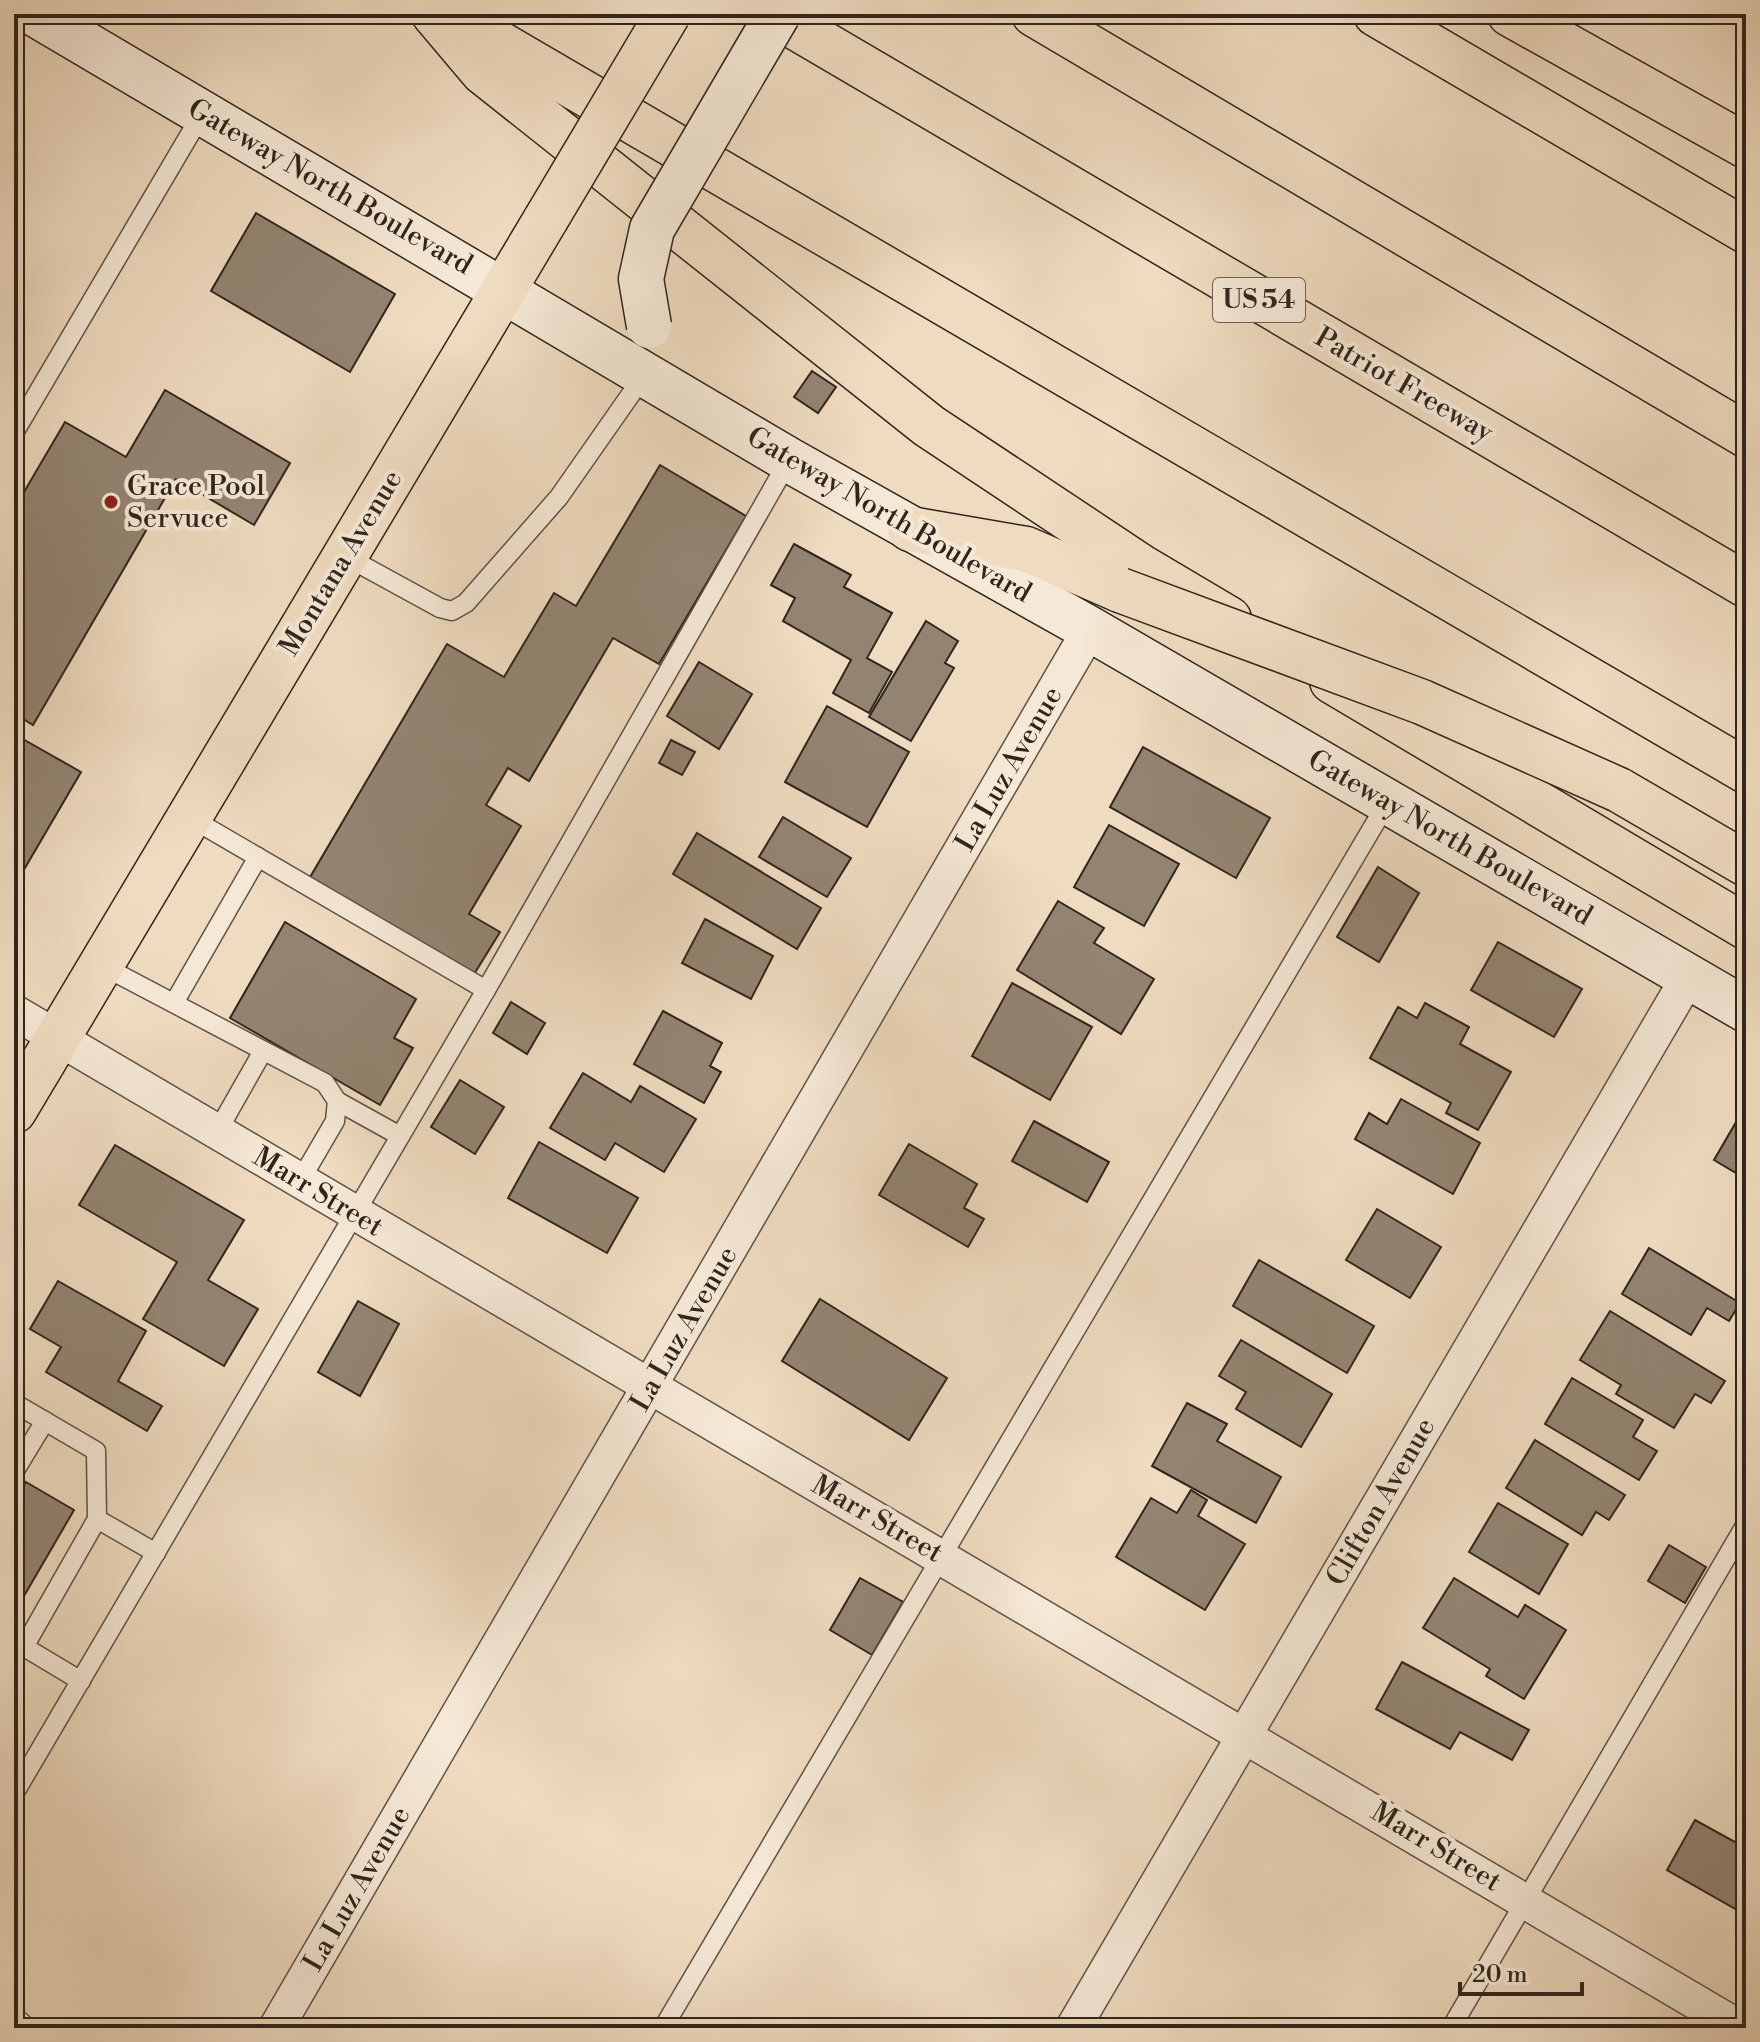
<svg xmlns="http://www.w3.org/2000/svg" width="1760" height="2042" viewBox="0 0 1760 2042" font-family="'Libre Bodoni',serif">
<rect width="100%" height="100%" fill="#efdbc0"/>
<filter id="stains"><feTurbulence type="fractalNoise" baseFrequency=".0025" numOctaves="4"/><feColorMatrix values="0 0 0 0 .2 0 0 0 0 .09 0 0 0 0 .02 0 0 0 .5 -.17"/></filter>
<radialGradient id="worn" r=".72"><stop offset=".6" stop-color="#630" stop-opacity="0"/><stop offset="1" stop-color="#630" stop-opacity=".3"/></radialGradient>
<g fill="#938472" stroke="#30251d" stroke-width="2">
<polygon points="256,213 395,294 350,372 211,291"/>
<polygon points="812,371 836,387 818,413 794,397"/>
<polygon points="165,390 290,463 254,525 176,479 33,725 14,713 14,509 65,422 126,457"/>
<polygon points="660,465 746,516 659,664 613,638 529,781 508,768 486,805 521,826 469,914 500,932 473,976 309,879 447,644 504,677 554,593 576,606"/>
<polygon points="794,544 851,575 844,587 892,613 867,658 892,672 869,713 833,693 851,660 783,621 795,598 771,585"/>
<polygon points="926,621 958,641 945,663 954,668 911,741 869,717"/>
<polygon points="699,662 752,694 719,749 667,716"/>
<polygon points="827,706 909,752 867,827 785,782"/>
<polygon points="14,734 81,772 25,868 14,862"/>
<polygon points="671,740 695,752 682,775 659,763"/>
<polygon points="1143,747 1270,818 1236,878 1110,807"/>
<polygon points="783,817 851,858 827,897 759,857"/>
<polygon points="1109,825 1179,864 1144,926 1074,887"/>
<polygon points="697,833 821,908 797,949 673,874"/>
<polygon points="1378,867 1419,893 1379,962 1337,937"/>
<polygon points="1058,901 1104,928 1094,943 1154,979 1121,1034 1017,970"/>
<polygon points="705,919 773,956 751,999 682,963"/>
<polygon points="285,922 416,999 394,1038 413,1048 380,1105 230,1018"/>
<polygon points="1498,942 1582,989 1554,1037 1471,990"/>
<polygon points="1012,983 1092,1027 1050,1100 972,1056"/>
<polygon points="511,1002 545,1023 527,1054 493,1033"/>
<polygon points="1425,1003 1469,1027 1460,1044 1511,1072 1478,1130 1446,1113 1451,1103 1370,1058 1398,1007 1417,1018"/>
<polygon points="663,1011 722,1043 710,1066 721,1072 704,1103 634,1064"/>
<polygon points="583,1073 631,1102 640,1086 696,1119 664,1172 615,1143 605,1160 550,1128"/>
<polygon points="460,1080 504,1107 475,1154 431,1127"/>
<polygon points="1401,1099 1480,1143 1453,1194 1355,1139 1369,1113 1387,1124"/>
<polygon points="1746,1105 1746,1179 1714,1160"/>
<polygon points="1034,1121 1109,1162 1087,1202 1012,1161"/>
<polygon points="539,1142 638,1198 607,1253 508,1198"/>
<polygon points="909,1144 977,1184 964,1208 984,1219 968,1247 879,1195"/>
<polygon points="115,1145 244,1220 208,1280 258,1309 224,1366 143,1319 177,1262 79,1205"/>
<polygon points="1377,1209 1441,1247 1410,1298 1346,1260"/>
<polygon points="1649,1248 1740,1303 1729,1321 1707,1308 1691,1335 1622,1294"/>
<polygon points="1259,1260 1374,1326 1347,1373 1233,1306"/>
<polygon points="58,1281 146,1331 118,1381 162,1406 147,1431 46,1372 61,1347 30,1329"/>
<polygon points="820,1299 947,1378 909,1440 782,1361"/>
<polygon points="358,1301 399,1324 360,1396 318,1372"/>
<polygon points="1610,1311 1725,1381 1711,1403 1695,1394 1674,1428 1616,1394 1621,1385 1580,1360"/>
<polygon points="1241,1340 1332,1394 1301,1447 1236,1409 1246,1392 1219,1376"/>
<polygon points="1572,1378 1643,1420 1633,1437 1657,1451 1639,1480 1545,1424"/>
<polygon points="1187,1403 1227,1424 1217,1441 1281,1477 1256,1523 1152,1466"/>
<polygon points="1535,1440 1625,1495 1609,1520 1596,1512 1582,1535 1506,1488"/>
<polygon points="26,1482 74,1510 17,1608 14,1606 14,1502"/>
<polygon points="1191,1490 1207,1500 1198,1516 1245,1544 1205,1610 1116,1557 1151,1498 1177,1513"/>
<polygon points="1498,1503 1568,1544 1539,1594 1469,1552"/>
<polygon points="1669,1545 1706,1567 1685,1603 1648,1581"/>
<polygon points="860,1578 903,1602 872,1655 830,1630"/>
<polygon points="1454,1578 1518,1617 1525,1605 1566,1630 1524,1699 1486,1676 1490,1669 1423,1628"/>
<polygon points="1746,1649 1746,1670 1737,1665"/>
<polygon points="1402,1662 1529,1730 1512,1760 1460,1732 1450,1749 1376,1709"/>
<polygon points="1695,1820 1746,1848 1746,1915 1667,1870"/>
</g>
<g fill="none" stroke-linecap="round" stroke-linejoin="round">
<defs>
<g id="lane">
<polyline points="14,433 203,112"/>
<polyline points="345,556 440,608 452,611 466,603 559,497 645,374"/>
<polyline points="189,817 486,990"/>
<polyline points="101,965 325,1083 337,1101 335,1121 300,1181"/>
<polyline points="174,1003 258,857"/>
<polyline points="337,1101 400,1136"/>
<polyline points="217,1132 263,1051"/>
<polyline points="14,1403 96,1451 97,1519 156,1553"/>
<polyline points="14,1472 45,1421"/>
<polyline points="16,1642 81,1681"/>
<polyline points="24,1647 97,1519"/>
<polyline points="14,1794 486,990 789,460"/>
<polyline points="663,2028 1387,803"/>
<polyline points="1451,2028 1746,1524"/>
</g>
<g id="street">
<polyline points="14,1012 1740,2028"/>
<polyline points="14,2027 16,2028"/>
<polyline points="276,2028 1090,629"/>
<polyline points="1073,2028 1689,976"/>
</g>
<polyline id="secondary" points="35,14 789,460 1090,629 1746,1010"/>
<polyline id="primary" points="14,1111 546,219"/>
<g id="highway">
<polyline points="434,14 483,72 929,426 1143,568 1229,619"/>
<polyline points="449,14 1746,771"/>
<polyline points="773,14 1746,585"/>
<polyline points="1034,14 1746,435"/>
<polyline points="1376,14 1746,231"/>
<polyline points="1510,14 1746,146"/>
<polyline points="910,529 1026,549 1120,590"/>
<polyline points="1332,681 1746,927"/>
<polyline points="1619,790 1746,864"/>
</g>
</defs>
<use href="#lane" stroke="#605246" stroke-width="21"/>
<use href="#street" stroke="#605246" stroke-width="37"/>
<use href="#secondary" stroke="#30251d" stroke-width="47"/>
<use href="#primary" stroke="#30251d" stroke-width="47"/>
<use href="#highway" stroke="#30251d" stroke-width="47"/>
<use href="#lane" stroke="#f5e8d6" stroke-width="18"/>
<use href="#street" stroke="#f5e8d6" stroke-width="34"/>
<use href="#secondary" stroke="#f5e8d6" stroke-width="44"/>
<use href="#primary" stroke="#efdbc0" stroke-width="44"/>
<use href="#highway" stroke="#efdbc0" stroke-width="44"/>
<defs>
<polyline id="secondary-bridge" points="649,326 641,279 652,229 778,14"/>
<polyline id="primary-bridge" points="546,219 668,14"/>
<polyline id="highway-bridge" points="1120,590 1422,702 1619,790"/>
</defs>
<use href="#secondary-bridge" stroke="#30251d" stroke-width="47" stroke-linecap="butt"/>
<use href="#primary-bridge" stroke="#30251d" stroke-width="47" stroke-linecap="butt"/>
<use href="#highway-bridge" stroke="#30251d" stroke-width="47" stroke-linecap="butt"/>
<use href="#secondary-bridge" stroke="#f5e8d6" stroke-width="44"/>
<use href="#primary-bridge" stroke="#efdbc0" stroke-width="44"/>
<use href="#highway-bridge" stroke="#efdbc0" stroke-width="44"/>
</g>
<circle fill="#8f2418" stroke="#f5e8d6" stroke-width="3" cx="111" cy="502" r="8"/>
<g text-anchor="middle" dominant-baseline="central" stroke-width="8" stroke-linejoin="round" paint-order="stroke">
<rect fill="#f5e8d6" stroke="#6b6054" stroke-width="2" x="1213" y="278" width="92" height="44" rx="6"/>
<g font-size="26" font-weight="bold" fill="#30251d">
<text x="1259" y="300">US 54</text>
</g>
<g font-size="28" fill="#30251d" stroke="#f5e8d6">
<text transform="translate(330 187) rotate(30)">Gateway North Boulevard</text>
<text transform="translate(1404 385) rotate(30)">Patriot Freeway</text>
<text transform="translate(889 515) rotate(30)">Gateway North Boulevard</text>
<text transform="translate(341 563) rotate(-59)">Montana Avenue</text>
<text transform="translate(1009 769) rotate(-60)">La Luz Avenue</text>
<text transform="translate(1450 838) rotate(30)">Gateway North Boulevard</text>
<text transform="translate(318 1192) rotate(31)">Marr Street</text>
<text transform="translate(684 1329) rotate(-60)">La Luz Avenue</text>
<text transform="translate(1381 1502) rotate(-60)">Clifton Avenue</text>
<text transform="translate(877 1519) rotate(30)">Marr Street</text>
<text transform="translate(1436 1847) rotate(31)">Marr Street</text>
<text transform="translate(357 1889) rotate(-60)">La Luz Avenue</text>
</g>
<g font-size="28" fill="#30251d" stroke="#f5e8d6" text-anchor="start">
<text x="127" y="486">Grace Pool<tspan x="127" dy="32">Servuce</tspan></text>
</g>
</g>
<rect width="1760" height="2042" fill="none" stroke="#efdbc0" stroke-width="48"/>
<rect x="16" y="16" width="1728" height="2010" fill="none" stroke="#30251d" stroke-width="4"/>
<rect x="24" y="24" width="1712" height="1994" fill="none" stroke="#30251d" stroke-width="2"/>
<path d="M1460 1982v12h122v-12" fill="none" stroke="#30251d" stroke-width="4"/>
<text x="1472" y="1982" font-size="24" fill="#30251d" stroke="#f5e8d6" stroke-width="6" paint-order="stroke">20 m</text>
<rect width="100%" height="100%" filter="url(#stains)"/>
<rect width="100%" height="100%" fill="url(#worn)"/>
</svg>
